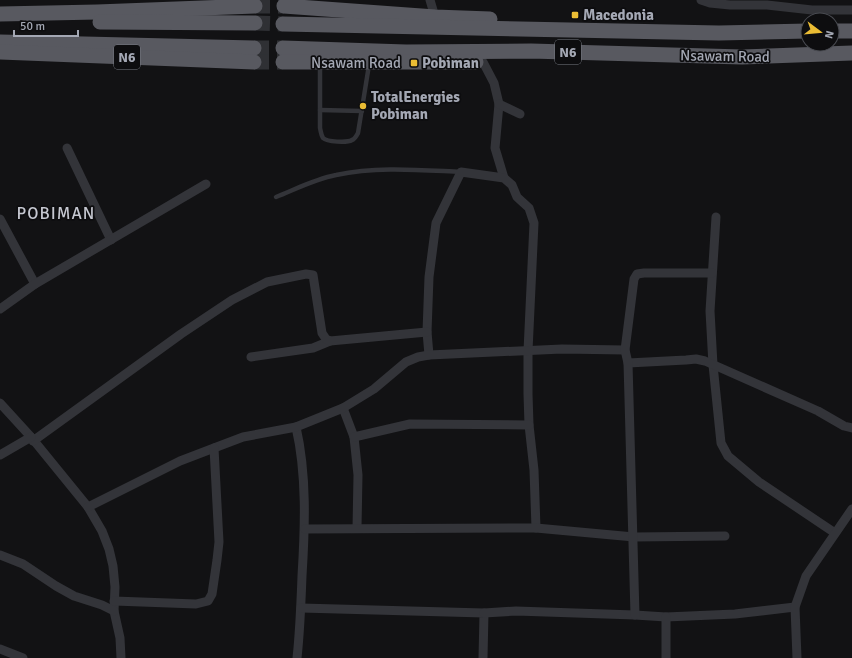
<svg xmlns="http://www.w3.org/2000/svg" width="852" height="658" viewBox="0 0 852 658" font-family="Signika,sans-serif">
<rect width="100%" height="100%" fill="#121214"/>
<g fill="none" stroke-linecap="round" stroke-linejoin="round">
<g stroke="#2f3034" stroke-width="15" stroke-dasharray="15 8" stroke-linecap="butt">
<polyline points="255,6 284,6"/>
<polyline points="255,23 283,24"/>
<polyline points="254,48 283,48"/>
<polyline points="254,62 283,62"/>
</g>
<g stroke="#333439" stroke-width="4.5">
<path d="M320,65v63c1,4 1,7 3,10 4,4 24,5 29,2 3,-1 5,-5 6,-7l11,-68"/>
<polyline points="320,110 362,111"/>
<path d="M276,197c20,-8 39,-18 60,-22 42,-9 83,-5 125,-3"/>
</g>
<g stroke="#333439" stroke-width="9">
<polyline points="430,0 435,17"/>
<polyline points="701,0 710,3 730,5 767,5 812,10 852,10"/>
<polyline points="483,62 494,83 499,104 495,148 504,178"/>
<polyline points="499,104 520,114"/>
<polyline points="67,148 111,240"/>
<polyline points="716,217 710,311 713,365 721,443 728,456 759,482 835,533"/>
<polyline points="0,219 35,284"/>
<polyline points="0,309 35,284 206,184"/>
<polyline points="429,355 427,332 429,277 436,223 461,172 504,178 512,185 517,197 529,208 534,223 528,351 528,394 529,425 534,470 536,528"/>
<polyline points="251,357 313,348 330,341"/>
<polyline points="628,363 686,360 696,359 705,361 818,411 844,426 852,428"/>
<polyline points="0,403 31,437 88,507 102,531 109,549 113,566 115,587 114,611 120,638 121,658"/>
<polyline points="343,408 354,437 358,475 357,528"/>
<path d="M296,427c11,48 9,100 6,149 -1,27 -2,55 -5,82"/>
<polyline points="354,437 410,424 529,425"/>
<polyline points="33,441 181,334 232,300 267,282 306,274 313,275 322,333 326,339 330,341 427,332"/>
<polyline points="0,455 31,437"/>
<polyline points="88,507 180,461 214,448 243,437 296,427 343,408 374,389 406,362 418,357 429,355 562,349 625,350"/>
<polyline points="305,529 536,528 634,537 725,536"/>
<polyline points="0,555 23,564 56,586 74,596 102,605 114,611"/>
<polyline points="114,601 196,604 208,601 212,594 217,560 219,542 214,448"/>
<polyline points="301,608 484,613 483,658"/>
<polyline points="484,613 516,611 635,615 666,617 735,614 795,607"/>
<polyline points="635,615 628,363 625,350 634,279 637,274 644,273 712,273"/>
<polyline points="0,649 23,658"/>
<polyline points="666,658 666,617"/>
<polyline points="797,658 795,607 806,576 852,509"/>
</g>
<g stroke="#585960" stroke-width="15">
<polyline points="284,6 435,17 490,19"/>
<polyline points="0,14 97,12 255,6"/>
<polyline points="100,22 255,23"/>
<polyline points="283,24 719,33 808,31"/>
<polyline points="832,31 852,31"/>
<polyline points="0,42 254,48"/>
<polyline points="283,48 406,52 531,51 742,57 852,53"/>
<polyline points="0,52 254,62"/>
<polyline points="283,62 476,62"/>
</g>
</g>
<g fill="#eabc34" stroke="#0d0d0f" stroke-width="1.5">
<rect x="571" y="11" width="8" height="8" rx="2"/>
<rect x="410" y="59" width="8" height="8" rx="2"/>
<circle cx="363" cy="106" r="4"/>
</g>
<g text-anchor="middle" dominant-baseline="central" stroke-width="3.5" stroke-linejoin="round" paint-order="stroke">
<g fill="#0d0d0f" stroke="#777a82" stroke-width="1">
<rect x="555" y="40" width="26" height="24" rx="3"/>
<rect x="114" y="45" width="26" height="24" rx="3"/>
</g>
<g font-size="14" font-weight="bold" fill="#a4a8b4">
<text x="568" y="52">N6</text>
<text x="127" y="57">N6</text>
</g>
<g font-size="15" font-weight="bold" fill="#a4a8b4" stroke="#0d0d0f" text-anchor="start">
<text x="583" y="15">Macedonia</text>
<text x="422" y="63">Pobiman</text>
<text x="371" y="97">TotalEnergies<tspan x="371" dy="17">Pobiman</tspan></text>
</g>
<g font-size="15" fill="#a4a8b4" stroke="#0d0d0f">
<text transform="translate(725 56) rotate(1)">Nsawam Road</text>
<text x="356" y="63">Nsawam Road</text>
</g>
<g font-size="17" letter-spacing="1" fill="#c5c7d0" stroke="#0d0d0f">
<text x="56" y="213">POBIMAN</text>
</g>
</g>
<g transform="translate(820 32) rotate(106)"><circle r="19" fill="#0d0d0f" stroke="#494b51"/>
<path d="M0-3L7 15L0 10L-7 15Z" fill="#eabc34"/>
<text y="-6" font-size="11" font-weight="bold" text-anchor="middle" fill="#a4a8b4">N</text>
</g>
<path d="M14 30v6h64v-6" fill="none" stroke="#a4a8b4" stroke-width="2"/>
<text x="20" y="30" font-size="12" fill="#a4a8b4" stroke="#0d0d0f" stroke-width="3" paint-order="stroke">50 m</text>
</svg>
